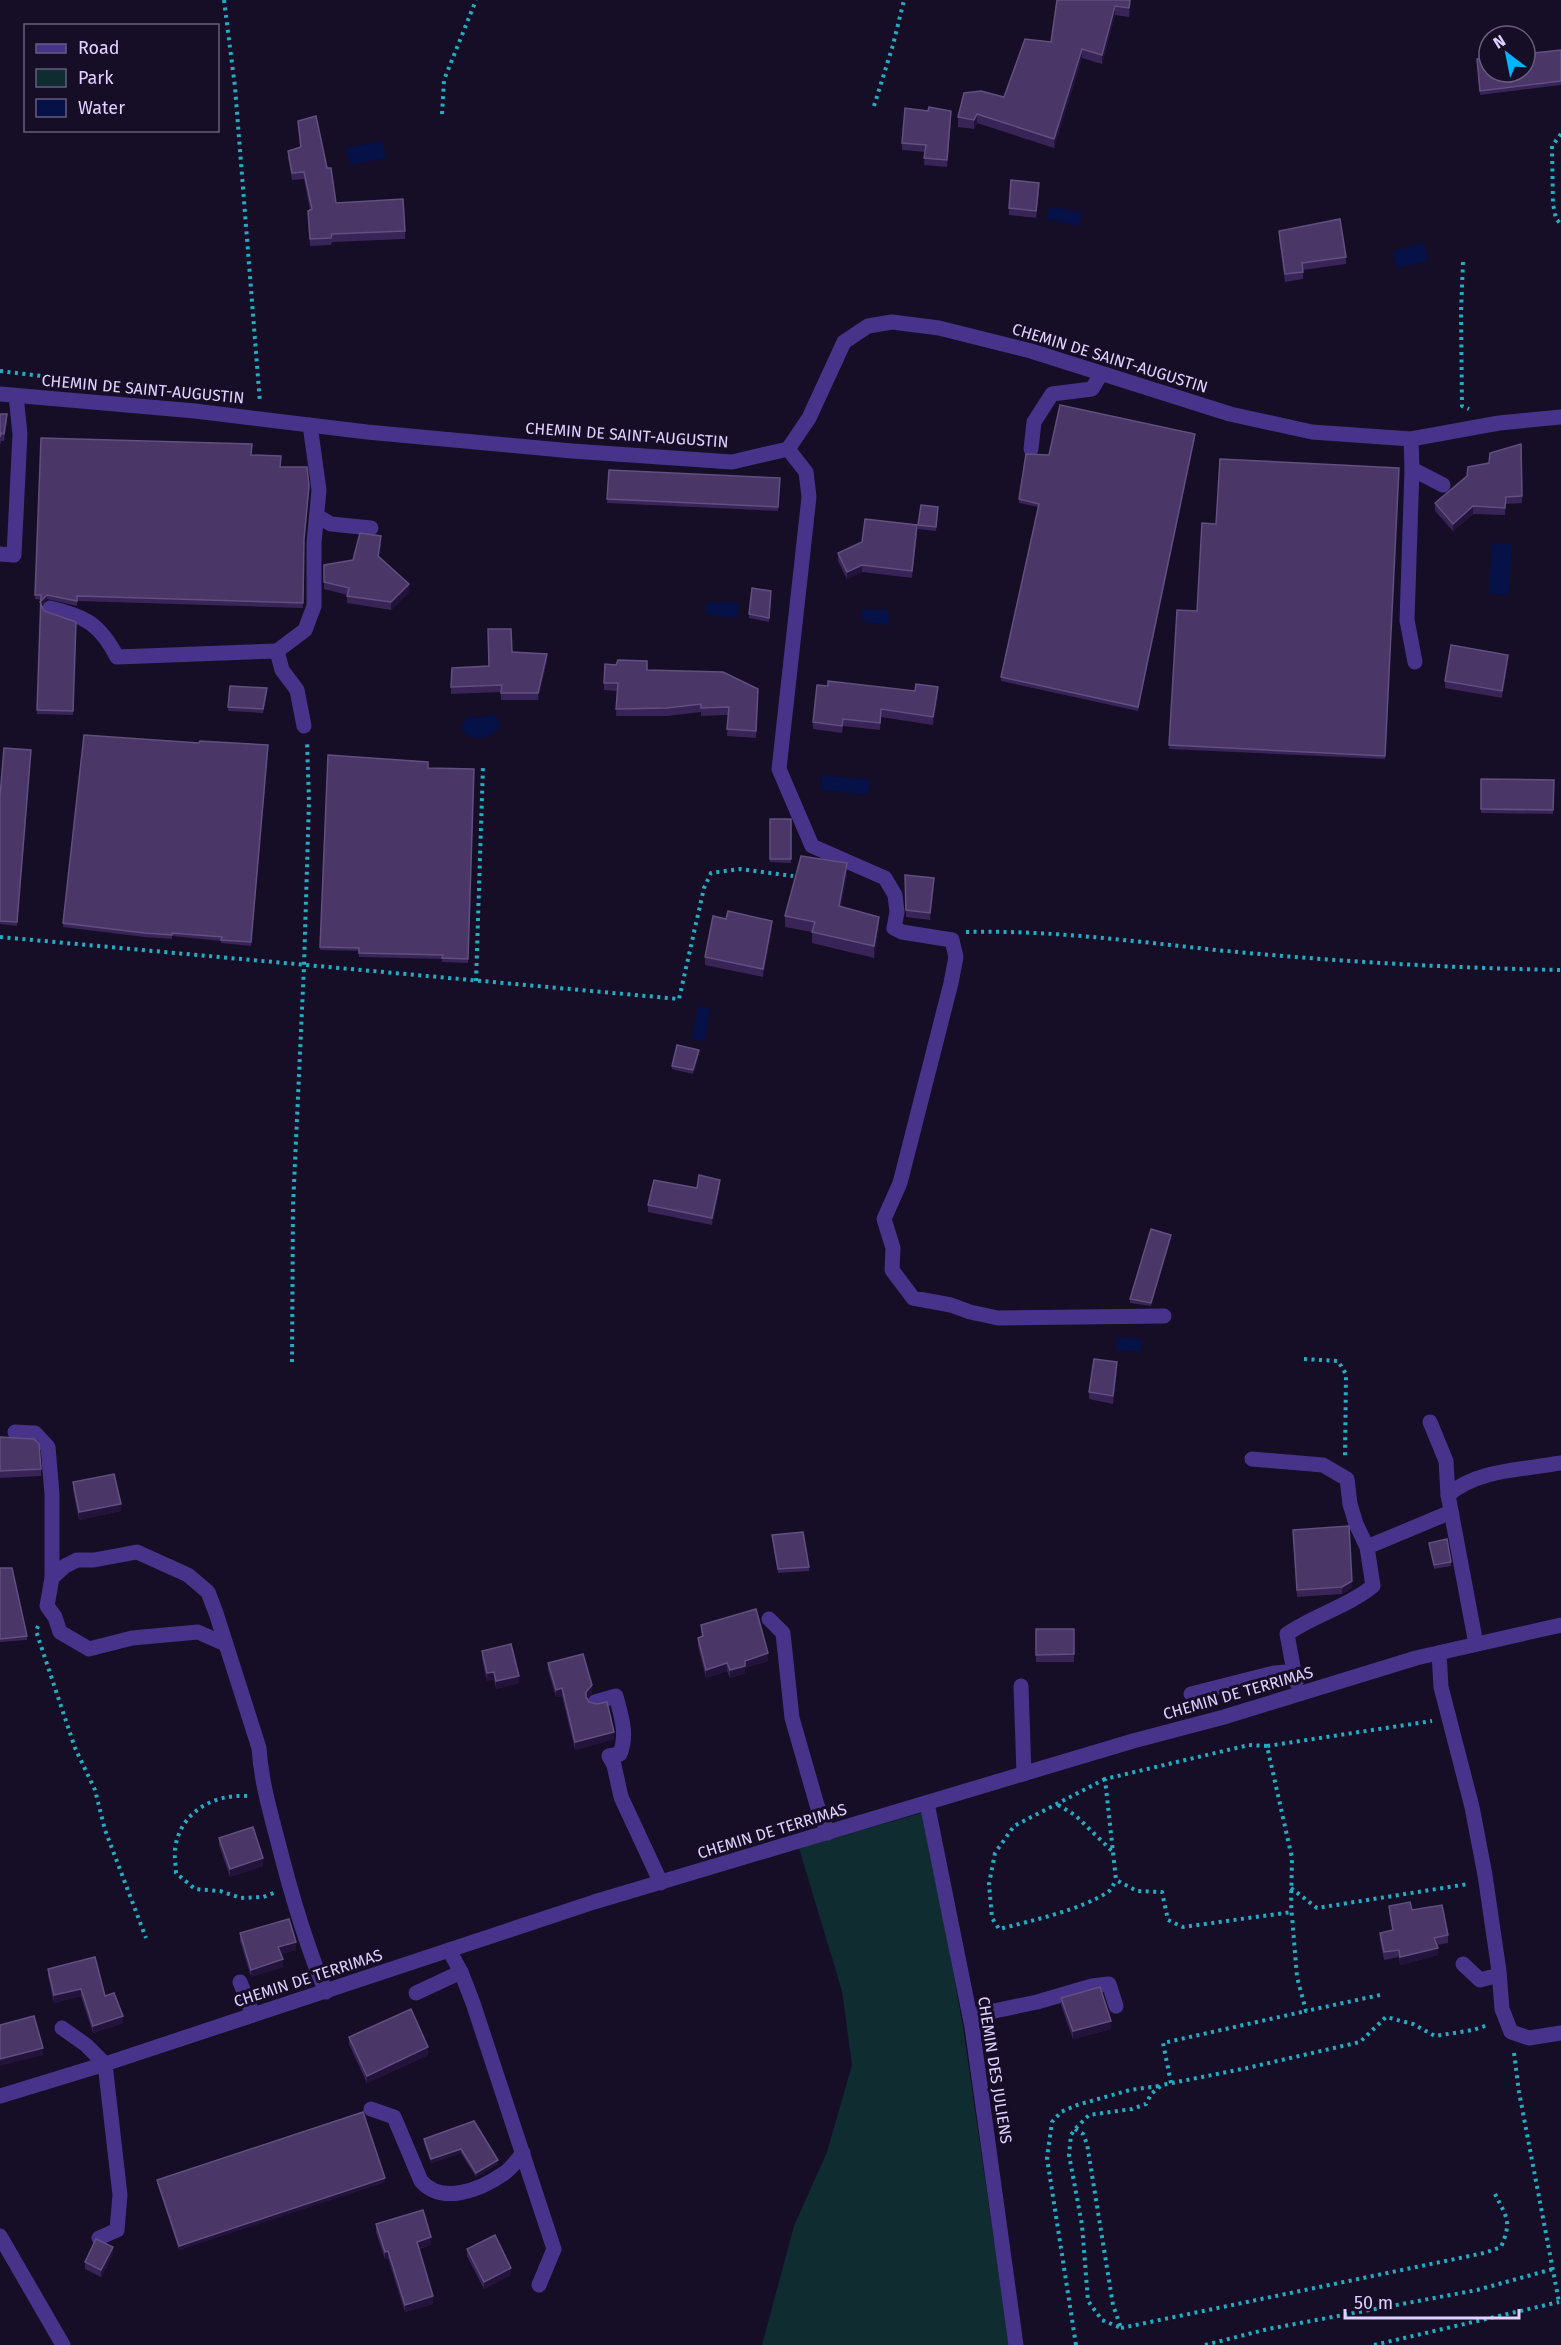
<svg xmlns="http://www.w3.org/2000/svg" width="1561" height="2345" viewBox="0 0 1561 2345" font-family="'Fira Sans',sans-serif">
<rect width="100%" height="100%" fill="#160d27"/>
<polygon fill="#0f2c31" points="925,1812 963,2027 1009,2345 762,2345 794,2226 827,2152 852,2065 842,1991 799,1848"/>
<g fill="#051147">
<polygon points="382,141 386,158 350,165 346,148"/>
<polygon points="1049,206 1082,213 1079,226 1047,219"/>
<polygon points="1424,243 1428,261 1397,268 1393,251"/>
<polygon points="1492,543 1512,544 1509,595 1489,594"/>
<polygon points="708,602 739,603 737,618 709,615 705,609"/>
<polygon points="862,609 887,610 890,615 890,621 886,625 861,621"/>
<path d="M492,715l5,2 3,9c-9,14 -32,18 -39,1l7,-10 10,1z"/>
<polygon points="822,775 870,780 868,795 821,790"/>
<polygon points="698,1006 710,1008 705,1041 692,1039"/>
<polygon points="1117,1337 1142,1339 1141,1352 1116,1350"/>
</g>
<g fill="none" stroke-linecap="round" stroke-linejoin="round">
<g stroke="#23adc2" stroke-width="4" stroke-dasharray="3 4.5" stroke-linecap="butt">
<polyline points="224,0 235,87 260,403"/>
<polyline points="874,106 893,45 904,0"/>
<polyline points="442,114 444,80 476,0"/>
<polyline points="1561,134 1552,146 1553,204 1556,219 1561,224"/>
<polyline points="1463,262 1461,312 1462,406 1469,409"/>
<polyline points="0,371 50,377"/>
<path d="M966,932c85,-2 166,9 250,18 114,11 230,18 345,20"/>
<polyline points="0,937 679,999 704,888 711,873 740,869 793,876"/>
<polyline points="476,981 483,766"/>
<polyline points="1304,1359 1338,1361 1346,1374 1345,1457"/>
<polyline points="292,1362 293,1206 304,966 309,801 307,742"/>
<polyline points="38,1626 36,1631 75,1748 95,1790 105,1830 146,1938"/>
<polyline points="1267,1746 1249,1745 1105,1779 1116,1880 1137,1891 1162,1892 1168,1920 1183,1927 1292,1912"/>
<path d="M1105,1779l-91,47 -19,27 -6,31 3,34 7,11c32,-8 81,-19 109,-37 4,-3 5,-7 8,-12"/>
<path d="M247,1796c-34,-2 -67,16 -72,53 -1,8 1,16 1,24l19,16 25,2 21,7 22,-1 11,-4"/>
<polyline points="1058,1805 1075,1815 1113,1852"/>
<polyline points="1291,1888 1317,1908 1468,1884"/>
<polyline points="1380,1995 1306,2011 1297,1977 1291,1904 1292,1858 1267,1746 1432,1721"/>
<polyline points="1514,2053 1519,2092 1559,2302 1561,2302"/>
<polyline points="1171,2083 1163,2043 1306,2011"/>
<polyline points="1075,2129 1083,2134 1087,2144 1113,2305 1121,2328 1102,2320 1088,2301 1082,2225 1069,2155 1071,2135 1075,2129 1089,2115 1132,2109 1146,2104 1151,2094 1162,2085 1247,2068 1360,2042 1386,2017 1413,2024 1435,2036 1473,2030 1488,2025"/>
<path d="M1121,2328l363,-75 17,-6c11,-26 6,-29 -6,-53"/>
<polyline points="1076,2345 1047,2158 1052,2122 1061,2112 1077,2105 1130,2090 1159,2086"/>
<polyline points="1205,2345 1268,2329 1477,2290 1553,2269"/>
<polyline points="1374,2345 1559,2302"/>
</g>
<g stroke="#47338a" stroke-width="15">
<polyline points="0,394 195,411 367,432 572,451 732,462 788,449 809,418 844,342 868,326 892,322 939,328 1031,351 1230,414 1312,432 1411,439 1499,423 1561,417"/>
<polyline points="1411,439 1412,469 1443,485"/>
<polyline points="788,449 806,472 809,497 779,769 812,846 885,878 895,895 897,912 894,928 902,932 952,940 956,957 951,983 900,1183 884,1219 893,1248 892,1270 913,1298 951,1305 970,1312 998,1318 1164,1316"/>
<polyline points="1031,449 1034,422 1052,394 1092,389 1101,374"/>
<polyline points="1412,469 1407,620 1415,662"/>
<polyline points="317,516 331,524 371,528"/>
<polyline points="0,554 14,555 20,434 16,396"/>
<path d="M50,608c35,8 50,16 67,49l160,-6"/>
<polyline points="304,726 297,690 282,670 277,651 305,630 314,606 314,543 319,490 310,425"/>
<polyline points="1430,1422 1446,1461 1448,1495"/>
<polyline points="15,1432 35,1433 48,1447 52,1494 52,1578"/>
<path d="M1252,1459l71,6 24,14 3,25 6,20 11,23 6,39c-26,21 -59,29 -86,48l8,43"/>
<polyline points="1367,1547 1451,1512"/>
<polyline points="769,1619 783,1633 792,1718 817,1805 828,1833"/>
<path d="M225,1644l-27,-12 -66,6 -43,11 -29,-17 -5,-15 -8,-11 5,-28 13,-12 12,-6h17l43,-8 51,23 20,17 8,21 43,135c2,31 10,60 18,90 13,52 28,105 49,154"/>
<path d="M1476,1644l-28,-149c30,-26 75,-25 113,-32"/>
<polyline points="1439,1653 1441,1687 1472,1807 1485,1875 1499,1971 1502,2009 1511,2032 1529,2038 1561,2033"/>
<polyline points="1021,1686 1024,1774"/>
<polyline points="1191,1694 1274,1673 1286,1672 1295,1677 1296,1682"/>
<path d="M595,1702l21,-6c5,20 12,38 4,58l-11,2 5,9 7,32 40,86"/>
<polyline points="927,1803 972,2027 1016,2345"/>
<polyline points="449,1950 461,1972 473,2003 554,2249 539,2285"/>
<polyline points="1463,1964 1480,1980 1499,1975"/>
<polyline points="240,1982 253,2015"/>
<polyline points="416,1993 461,1972"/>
<polyline points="970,2016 1037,2002 1092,1986 1109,1984 1116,2006"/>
<polyline points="62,2028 86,2045 105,2064 120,2195 117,2230 99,2238"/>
<polyline points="0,2096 105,2064 594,1902 1133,1741 1224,1717 1416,1658 1561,1625"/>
<path d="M371,2109l23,8 27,64c21,24 59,9 82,-7 8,-5 14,-14 20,-21"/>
<polyline points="0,2236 63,2345"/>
</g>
</g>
<g fill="#382456">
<polygon points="1057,0 1131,0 1129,17 1115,15 1102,64 1082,58 1054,148 977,123 974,129 958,127 958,117 1004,97 1051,42"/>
<polygon points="1561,50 1561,85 1480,95 1477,63"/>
<polygon points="928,111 951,119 947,167 924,165 925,152 902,150 902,143"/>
<polygon points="298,121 327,168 336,203 405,231 405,239 332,242 331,245 310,246 308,211 310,210 304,179 292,180 288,158 288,151 300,148"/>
<polygon points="1039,191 1036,218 1009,215 1009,208"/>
<polygon points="1279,231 1346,257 1346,264 1303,270 1303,279 1285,282 1279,239"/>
<polygon points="0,414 7,421 4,441 1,441 0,445"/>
<polygon points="1195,438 1138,711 1001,681 1001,677 1038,507 1019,503 1019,499 1049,455"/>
<polygon points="1521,444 1522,503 1506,504 1505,515 1473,514 1453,531 1435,511 1435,503 1489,463"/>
<polygon points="251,455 280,467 304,543 303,608 77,601 77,606 47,599 42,605 44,611 76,622 73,715 37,714 41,600 35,599 35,595"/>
<polygon points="1399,468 1385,759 1169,749 1177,610 1197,611 1216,524"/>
<polygon points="609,470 780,478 778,511 607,503"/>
<polygon points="938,507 936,531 918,529 918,525"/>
<polygon points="917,532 912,578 862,572 847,579 838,561 838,553 862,542"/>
<polygon points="381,544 379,557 409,592 391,610 347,603 347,595 324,589 324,565 353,560"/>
<polygon points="771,591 769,622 749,618 749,614"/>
<polygon points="512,652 547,661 538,700 501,700 501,692 451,694 451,687 489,666"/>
<polygon points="1508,662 1502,698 1445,688 1445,681"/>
<polygon points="647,670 758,689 756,738 727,736 728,715 701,716 701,712 667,716 616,716 617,691 604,690 604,683"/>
<polygon points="230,686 267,692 263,713 228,711"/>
<polygon points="828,686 938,695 933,725 881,717 880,730 843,726 842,733 813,729 813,722"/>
<polygon points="268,748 251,946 221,943 221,941 172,936 172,939 144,937 63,927 63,923"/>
<polygon points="31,750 17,926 0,924 0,796"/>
<polygon points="328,755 428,768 474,769 468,963 442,962 442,959 359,957 359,951 320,950"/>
<polygon points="1481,779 1554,780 1553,814 1481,813"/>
<polygon points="770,819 791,819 791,863 770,862"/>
<polygon points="847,874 841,906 879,928 874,958 812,943 812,932 785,927 785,916"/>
<polygon points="905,875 934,886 930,920 906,917"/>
<polygon points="726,919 772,929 763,977 705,965 705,957"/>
<polygon points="699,1054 693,1074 672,1069 672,1066"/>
<polygon points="720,1187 712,1225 648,1212 648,1205 697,1188"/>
<polygon points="1171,1238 1151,1306 1130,1303 1130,1299"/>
<polygon points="1117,1370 1113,1404 1089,1399 1089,1392"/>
<polygon points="0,1437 41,1469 41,1476 0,1478"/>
<polygon points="73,1482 121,1511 79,1520 73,1490"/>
<polygon points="1293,1530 1352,1588 1342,1594 1297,1597"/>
<polygon points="772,1535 809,1567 809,1571 778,1573"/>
<polygon points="1429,1543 1451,1562 1451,1566 1434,1569"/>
<polygon points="0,1568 27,1636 27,1640 0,1642"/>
<polygon points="701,1625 768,1661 745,1668 745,1673 730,1678 727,1671 706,1678 698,1646 698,1638 702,1637"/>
<rect x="1036" y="1629" width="38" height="33"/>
<polygon points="482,1651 519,1683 496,1689 494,1679 487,1681 482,1659"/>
<polygon points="548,1663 592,1693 587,1698 614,1739 575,1750 562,1696 556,1697 548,1670"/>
<polygon points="219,1838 263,1866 230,1877 219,1845"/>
<polygon points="1389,1906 1412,1910 1448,1935 1448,1943 1437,1945 1438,1955 1400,1965 1399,1957 1384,1960 1380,1940 1380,1933 1392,1930 1389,1913"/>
<polygon points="240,1933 296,1950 281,1954 283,1967 251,1977 240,1941"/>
<polygon points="48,1969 105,1996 123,2023 93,2033 81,1996 54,2003 48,1976"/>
<polygon points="1061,1998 1111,2029 1073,2039 1061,2005"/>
<polygon points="349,2037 428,2055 367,2083 349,2044"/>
<polygon points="474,2121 498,2164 476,2177 461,2153 431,2163 424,2143 424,2139"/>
<polygon points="157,2180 385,2182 179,2250 157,2183"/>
<polygon points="376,2224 431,2245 419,2249 433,2304 405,2312 388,2258 385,2259 376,2232"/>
<polygon points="467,2249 511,2275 484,2289 467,2256"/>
<polygon points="113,2254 101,2277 85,2269 85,2262"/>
</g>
<g fill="#23133b">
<polygon points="1130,0 1131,0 1129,17 1129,8"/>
<polygon points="1115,6 1115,15 1102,64 1102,55"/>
<polygon points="1082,49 1082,58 1054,148 1054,139"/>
<polygon points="977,114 977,123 974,129 974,120"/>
<polygon points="7,414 7,421 4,441 4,434"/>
<polygon points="1195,434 1195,438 1138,711 1138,707"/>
<polygon points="1473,506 1473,514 1453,531 1453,524"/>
<polygon points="917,525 917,532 912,578 912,571"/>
<polygon points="862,565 862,572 847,579 847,572"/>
<polygon points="409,584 409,592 391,610 391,602"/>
<polygon points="47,595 47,599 40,606 40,602"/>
<polygon points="547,654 547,661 538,700 538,693"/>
<polygon points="1508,655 1508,662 1502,698 1502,691"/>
<polygon points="938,687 938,695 933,725 933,717"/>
<polygon points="847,863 847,874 839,917 839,906"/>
<polygon points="934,878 934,886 930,920 930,913"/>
<polygon points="879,917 879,928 874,958 874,946"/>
<polygon points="772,921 772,929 763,977 763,969"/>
<polygon points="699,1050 699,1054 693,1074 693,1070"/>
<polygon points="720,1180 720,1187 712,1225 712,1218"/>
<polygon points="1171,1235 1171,1238 1151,1306 1151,1303"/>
<polygon points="1117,1362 1117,1370 1113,1404 1113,1396"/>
<polygon points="121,1504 121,1511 79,1520 79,1512"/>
<polygon points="1352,1581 1352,1588 1342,1594 1342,1587"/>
<polygon points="768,1653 768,1661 745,1668 745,1673 730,1678 730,1670 745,1661"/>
<polygon points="727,1663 727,1671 706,1678 706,1670"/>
<polygon points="494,1672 494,1679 487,1681 487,1673"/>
<polygon points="519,1676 519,1683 496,1689 496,1681"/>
<polygon points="592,1685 592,1693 586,1699 586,1692"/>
<polygon points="562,1688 562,1696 556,1697 556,1690"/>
<polygon points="614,1732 614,1739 575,1750 575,1742"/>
<polygon points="263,1858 263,1866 230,1877 230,1869"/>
<polygon points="296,1942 296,1950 278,1955 278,1947"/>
<polygon points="1438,1948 1438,1955 1400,1965 1400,1957"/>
<polygon points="283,1959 283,1967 251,1977 251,1970"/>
<polygon points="81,1989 81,1996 54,2003 54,1995"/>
<polygon points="123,2016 123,2023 93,2033 93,2026"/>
<polygon points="1111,2021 1111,2029 1073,2039 1073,2031"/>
<polygon points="428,2047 428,2055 367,2083 367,2076"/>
<polygon points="43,2048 43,2055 0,2066 0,2059"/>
<polygon points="461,2149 461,2153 431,2163 431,2159"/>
<polygon points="498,2160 498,2164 476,2177 476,2173"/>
<polygon points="385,2178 385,2182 179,2250 179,2246"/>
<polygon points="431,2237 431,2245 417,2249 417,2242"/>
<polygon points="113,2247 113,2254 101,2277 101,2270"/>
<polygon points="388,2251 388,2258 385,2259 385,2252"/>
<polygon points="511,2268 511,2275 484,2289 484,2282"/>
<polygon points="433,2296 433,2304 405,2312 405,2305"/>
</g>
<g fill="#4a3768" stroke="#614f80" stroke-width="1.5">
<polygon points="1057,0 1130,0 1129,8 1115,6 1102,55 1082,49 1054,139 977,114 974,120 958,117 964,93 981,91 1004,97 1025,39 1051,42"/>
<polygon points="1561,50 1561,81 1480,91 1477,59 1489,58 1489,72 1525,72 1525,54"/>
<polygon points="929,107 951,111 947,160 924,158 926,145 902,143 905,108 928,111"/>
<polygon points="316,116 327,168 331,168 336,203 403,199 405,231 332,234 331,238 310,239 308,211 312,209 304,172 292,173 288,151 301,147 298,121"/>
<polygon points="1011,180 1039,183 1036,211 1009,208"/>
<polygon points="1340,219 1346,257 1302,263 1303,272 1285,274 1279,231"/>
<polygon points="1060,405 1195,434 1138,707 1001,677 1039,504 1019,499 1026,454 1049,455"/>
<polygon points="0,414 7,414 4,434 1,433 0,437"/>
<polygon points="41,438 252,444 251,455 281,456 280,467 307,467 309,486 304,539 303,603 77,596 77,601 47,595 40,602 44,611 76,622 73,711 37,710 41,595 35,595"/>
<polygon points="1521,444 1522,496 1506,497 1505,508 1473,506 1453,524 1435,503 1467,476 1468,467 1489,463 1490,453"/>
<polygon points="1220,459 1399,468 1385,756 1169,745 1177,610 1197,611 1202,523 1216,524"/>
<polygon points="609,470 780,478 778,507 607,499"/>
<polygon points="921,505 938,507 936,527 918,525"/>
<polygon points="865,519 917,525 912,571 862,565 847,572 838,553 862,542"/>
<polygon points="360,533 381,536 378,556 409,584 391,602 347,596 349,588 324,582 324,565 353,560"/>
<polygon points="752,588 771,591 769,618 749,614"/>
<polygon points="488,629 511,629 512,652 547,654 538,693 501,693 502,685 451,687 452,668 489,666"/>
<polygon points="1451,645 1508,655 1502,691 1445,681"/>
<polygon points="618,660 647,661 647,670 723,672 758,689 756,731 727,729 729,707 701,708 701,704 667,708 616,709 618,683 604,683 605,664 616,665"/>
<polygon points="828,681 915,691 916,684 938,687 933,717 881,709 880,723 843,719 842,726 813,722 817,685 828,686"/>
<polygon points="230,686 267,688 263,709 228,707"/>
<polygon points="84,735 199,743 200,741 268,745 251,942 221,940 222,937 172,933 172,935 144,933 63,923"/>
<polygon points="4,748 31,750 17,922 0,921 0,796"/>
<polygon points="328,755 428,762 428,768 474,769 468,959 442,958 443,955 359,953 359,948 320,947"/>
<polygon points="1481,779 1554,780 1553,810 1481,809"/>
<rect x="770" y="819" width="21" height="40"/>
<polygon points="801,856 847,863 839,906 879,917 874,946 812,932 815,922 785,916"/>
<polygon points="905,875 934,878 930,913 906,910"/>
<polygon points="728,911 772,921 763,969 705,957 713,916 726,919"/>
<polygon points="677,1045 699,1050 693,1070 672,1066"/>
<polygon points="699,1175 720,1180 712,1218 648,1205 654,1180 697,1188"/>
<polygon points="1151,1229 1171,1235 1151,1303 1130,1299"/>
<polygon points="1094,1359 1117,1362 1113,1396 1089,1392"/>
<polygon points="0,1437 34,1439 39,1444 41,1469 0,1471"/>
<polygon points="114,1474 121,1504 79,1512 73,1482"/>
<polygon points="1349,1526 1352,1581 1342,1587 1297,1590 1293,1530"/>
<polygon points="803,1532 809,1567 778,1569 772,1535"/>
<polygon points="1447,1539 1451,1562 1434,1565 1429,1543"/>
<polygon points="0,1568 12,1568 27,1636 0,1639"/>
<polygon points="756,1609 768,1653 745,1661 745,1666 730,1670 727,1663 706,1670 698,1638 703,1636 701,1625"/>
<polygon points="1036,1629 1074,1629 1074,1654 1036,1655"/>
<polygon points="511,1644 519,1676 496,1681 494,1672 487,1673 482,1651"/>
<polygon points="583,1654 592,1685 586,1692 586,1697 589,1702 597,1704 607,1702 614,1732 575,1742 562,1688 556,1690 548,1663"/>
<polygon points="253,1827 263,1858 230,1869 219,1838"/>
<polygon points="1410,1902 1412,1910 1442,1905 1448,1935 1434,1938 1438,1948 1400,1957 1399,1950 1384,1952 1380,1933 1393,1930 1389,1906"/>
<polygon points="289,1919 296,1942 278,1947 283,1959 251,1970 240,1933"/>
<polygon points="95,1957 105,1996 114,1993 123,2016 93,2026 81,1989 54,1995 48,1969"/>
<polygon points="1100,1987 1111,2021 1073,2031 1061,1998"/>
<polygon points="411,2009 428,2047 367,2076 349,2037"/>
<polygon points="34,2016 43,2048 0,2059 0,2025"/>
<polygon points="363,2112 385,2178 179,2246 157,2180"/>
<polygon points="474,2121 498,2160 476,2173 461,2149 431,2159 424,2139"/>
<polygon points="423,2210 431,2237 417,2242 433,2296 405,2305 388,2251 385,2252 376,2224"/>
<polygon points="495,2235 511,2268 484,2282 467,2249"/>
<polygon points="96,2239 113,2247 101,2270 85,2262"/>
</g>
<g text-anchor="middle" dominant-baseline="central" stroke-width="6" stroke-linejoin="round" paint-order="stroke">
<g font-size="16" fill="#e0d2ff" stroke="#160d27">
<text transform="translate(1110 358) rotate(17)">CHEMIN DE SAINT-AUGUSTIN</text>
<text transform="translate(143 389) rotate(5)">CHEMIN DE SAINT-AUGUSTIN</text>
<text transform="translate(627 435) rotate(4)">CHEMIN DE SAINT-AUGUSTIN</text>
<text transform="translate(1238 1693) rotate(-16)">CHEMIN DE TERRIMAS</text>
<text transform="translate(772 1831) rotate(-17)">CHEMIN DE TERRIMAS</text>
<text transform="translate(308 1978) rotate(-18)">CHEMIN DE TERRIMAS</text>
<text transform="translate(995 2070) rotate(81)">CHEMIN DES JULIENS</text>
</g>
</g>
<rect x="24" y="24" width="195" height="108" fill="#160d27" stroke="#675c7d" stroke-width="1.5"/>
<rect x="36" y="44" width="30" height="9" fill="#47338a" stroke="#675c7d" stroke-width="1.5"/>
<text x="78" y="54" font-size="18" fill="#e0d2ff">Road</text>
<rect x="36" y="69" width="30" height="18" fill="#0f2c31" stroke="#675c7d" stroke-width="1.5"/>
<text x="78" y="84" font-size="18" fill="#e0d2ff">Park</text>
<rect x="36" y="99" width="30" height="18" fill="#051147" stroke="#675c7d" stroke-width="1.5"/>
<text x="78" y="114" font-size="18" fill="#e0d2ff">Water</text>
<g transform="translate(1507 54) rotate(328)"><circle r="28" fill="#160d27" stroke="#675c7d" stroke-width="1.5"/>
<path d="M0-4.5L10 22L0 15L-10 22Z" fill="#00b4fd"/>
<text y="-9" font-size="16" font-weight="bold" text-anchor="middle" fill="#e0d2ff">N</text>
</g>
<path d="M1345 2309v9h174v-9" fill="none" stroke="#e0d2ff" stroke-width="3"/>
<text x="1354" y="2309" font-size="18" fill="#e0d2ff" stroke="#160d27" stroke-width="4.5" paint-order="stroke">50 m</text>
</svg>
